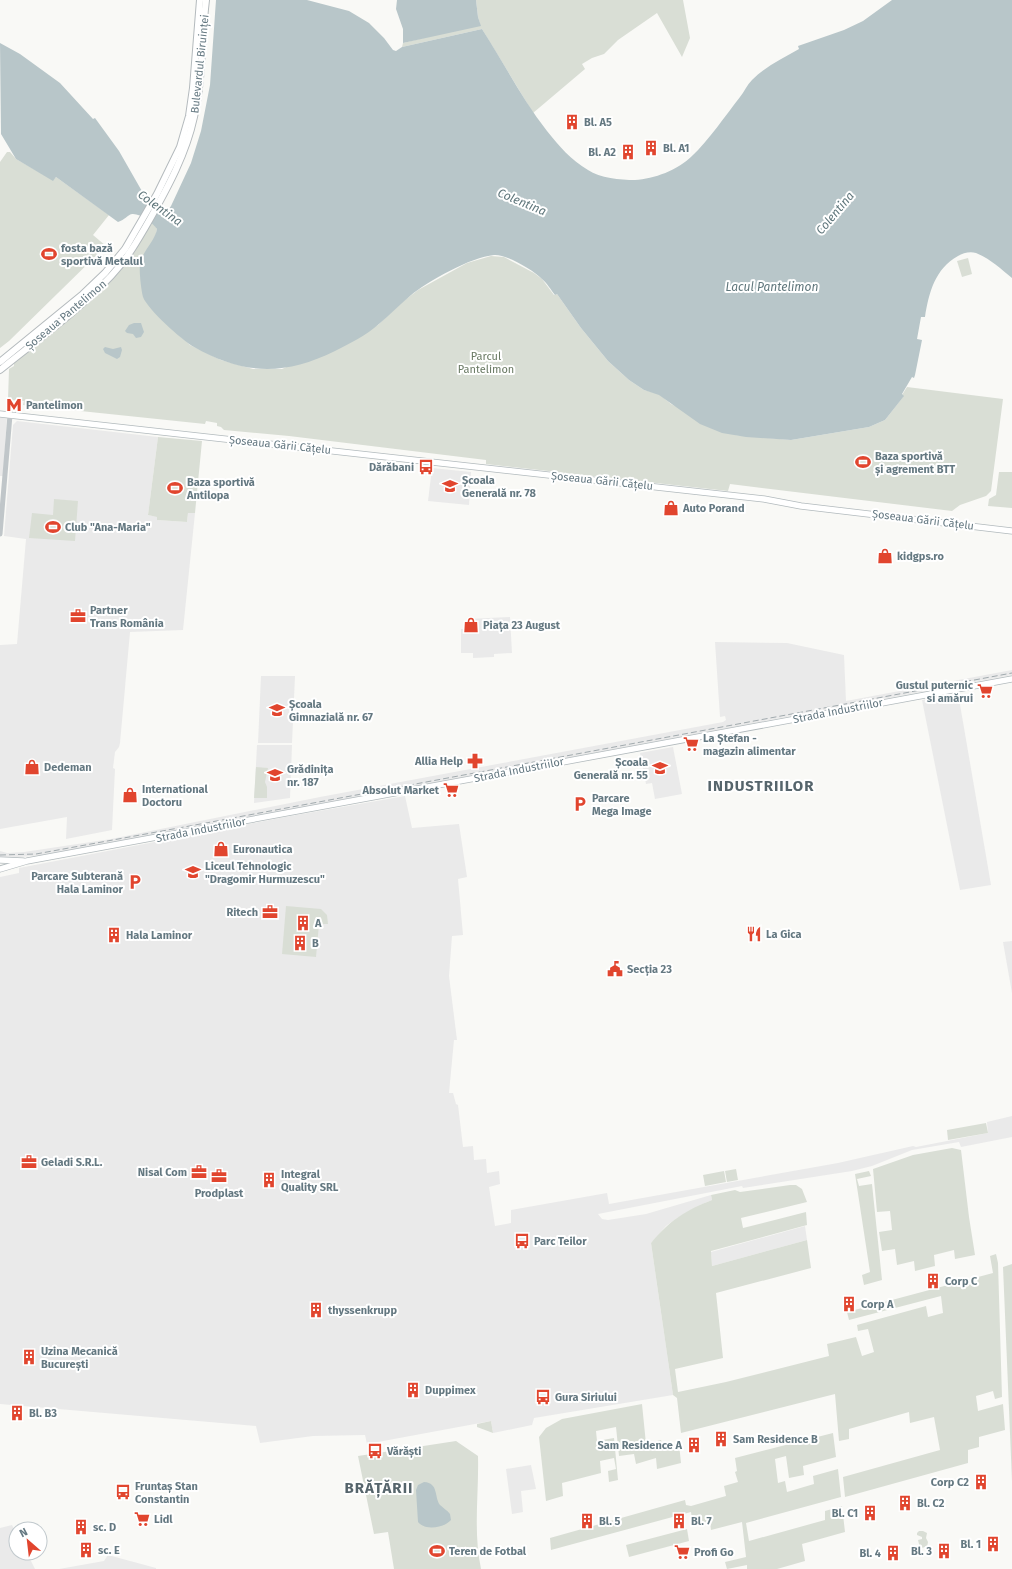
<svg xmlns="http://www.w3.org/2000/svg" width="1012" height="1569" viewBox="0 0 1012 1569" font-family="'Fira Sans',sans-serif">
<rect width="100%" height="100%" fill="#f9f9f6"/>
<g fill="#eaeaea">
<polygon points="0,417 7,417 3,476 0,476"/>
<polygon points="17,421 158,437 148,515 158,517 157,520 187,522 188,513 195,513 183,630 130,632 120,743 119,747 115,752 113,768 115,769 112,830 66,839 67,817 0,829 0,645 17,644 26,539 4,536 13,425"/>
<polygon points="432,468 471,472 469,505 428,501"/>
<polygon points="510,617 512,653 494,654 494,657 473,658 473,653 461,653 461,629 467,629 467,619"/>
<polygon points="715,642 787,643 844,655 846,701 1012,670 1012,675 111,843 44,855 8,858 0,857 0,851 7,853 24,852 111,839 320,797 723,722 726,720 725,716 720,717"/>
<polygon points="261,676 295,676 292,743 258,743"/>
<polygon points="958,693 991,885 960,890 922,700"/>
<polygon points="257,745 292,745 290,798 254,803"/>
<polygon points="673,747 682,794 655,799 652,783 646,784 640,753"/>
<polygon points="405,796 412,828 459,824 467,877 458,879 463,935 452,936 449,976 457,1040 454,1040 449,1093 453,1093 456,1104 458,1105 463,1147 473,1146 474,1160 486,1159 487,1173 499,1171 500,1184 489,1187 495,1226 511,1223 511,1210 607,1193 609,1204 838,1163 913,1146 916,1147 988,1133 987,1122 1012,1116 1012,1137 961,1147 959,1142 912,1150 872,1166 852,1171 743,1188 742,1186 598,1214 602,1219 608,1220 646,1214 711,1195 712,1200 700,1205 677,1218 666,1226 651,1243 673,1395 534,1418 532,1425 493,1433 491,1421 367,1444 365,1435 313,1436 260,1443 256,1426 0,1404 0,877 19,873 19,868 285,817"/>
<polygon points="1012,941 1012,993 1003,942"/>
<polygon points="805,1226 807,1240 712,1266 711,1252"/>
<polygon points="531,1465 536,1489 521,1491 523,1512 512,1514 506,1469"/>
<polygon points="12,1525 16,1533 16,1553 27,1553 35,1569 0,1569 0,1528"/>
<polygon points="108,1555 156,1568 156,1569 59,1569 104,1561"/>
</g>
<g fill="#d9ded5">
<polygon points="476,0 683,0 690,38 682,57 657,13 618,40 604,54 592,58 582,64 585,69 533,113 482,29 402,47 403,43 480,24 478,17"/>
<polygon points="7,152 10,152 16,159 53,180 56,177 109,215 93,235 106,246 9,341 0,348 0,162"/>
<polygon points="151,223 154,224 157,229 156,234 140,274 147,303 168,325 190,345 221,360 253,369 282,369 378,325 401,303 418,290 467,263 491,256 504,257 534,273 542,279 554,295 557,294 581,328 608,361 629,380 644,390 659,394 671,404 735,435 791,440 869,427 885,420 903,397 902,395 907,387 1003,399 991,491 986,496 960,505 952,511 730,484 728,491 486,464 486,460 289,436 224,430 221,427 217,426 217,423 206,421 205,424 23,405 24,401 8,400 9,369 14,366 14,362 98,291"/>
<polygon points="968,258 972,274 962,277 957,261"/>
<polygon points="158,437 202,441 195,513 188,513 187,522 157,520 157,517 148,515"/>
<polygon points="999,472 1012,472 1012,508 988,506 989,499 996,495"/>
<polygon points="54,499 78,501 75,541 29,538 32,513 53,515"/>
<polygon points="256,767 268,768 265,782 267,787 267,798 254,798"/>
<polygon points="286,906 321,909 327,915 328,924 319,924 316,957 282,954"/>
<polygon points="986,1123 988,1133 948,1140 947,1130"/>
<polygon points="952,1148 961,1150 969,1217 975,1255 955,1259 954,1250 934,1255 935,1266 915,1271 914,1261 897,1265 895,1249 882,1251 879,1232 892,1230 890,1211 877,1212 873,1169 913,1155"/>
<polygon points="736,1169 738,1180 727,1182 725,1171"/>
<polygon points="724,1171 726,1182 705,1186 703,1175"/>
<polygon points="869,1171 871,1176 857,1179 859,1186 872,1184 882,1280 864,1285 862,1275 870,1272 855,1174"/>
<path d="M790,1185h6l6,4 5,13 -66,16 2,10 63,-16 1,13 -96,26 1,15 95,-26 4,28 -95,25 7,65 -48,11 3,23 48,-10 103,-26 -2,-12 29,-7 6,19 12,-4 -6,-23 -10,2 -1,-6 69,-19 2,11 15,-4 -2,-17 -92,24 -2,-8 146,-39 -3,-17 6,-2 2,9 4,134 -7,2 -2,-8 -17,5 2,15 25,-7 2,26 -26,7v10l-11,3v13l-123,34 -2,-20 97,-27 -6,-33 -24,6 -1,-11 -60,17v10l-10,2 -4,-47 -154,39 -4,-35 -4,-3 -22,-152c18,-22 35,-33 61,-43l-1,-5 24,-5 5,2z"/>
<polygon points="1012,1264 1012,1481 1003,1267"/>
<polygon points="642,1404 646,1444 661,1440 664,1449 679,1444 681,1463 657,1469 656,1458 636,1464 634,1454 619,1456 616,1427 596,1431 597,1441 614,1438 618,1480 609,1482 608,1471 616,1469 614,1458 600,1461 601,1473 562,1483 563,1496 546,1501 539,1437 546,1428 562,1419"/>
<polygon points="491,1421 493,1433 477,1427 477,1424"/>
<polygon points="833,1433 836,1457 803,1466 804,1475 789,1478 786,1456 775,1459 778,1483 785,1481 787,1492 814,1484 813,1476 838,1469 841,1497 746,1523 749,1541 825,1520 825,1511 842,1506 845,1532 802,1544 805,1561 777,1569 747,1569 747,1565 727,1569 725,1562 746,1557 742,1522 711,1530 710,1521 693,1526 691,1512 551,1550 550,1538 685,1500 686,1505 691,1506 726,1496 724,1486 738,1482 735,1472 737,1471 735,1458"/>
<path d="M456,1441l22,15c1,39 -5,74 3,113h-87l-6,-37 -14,2 -16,-78z"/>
<polygon points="687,1529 689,1541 629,1557 626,1545"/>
<polygon points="919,1531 923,1531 927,1533 926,1538 928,1542 927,1547 920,1548 918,1540 922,1539 922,1537 917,1535 917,1533"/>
</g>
<g fill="#b8c6c9">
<path d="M216,0h91l42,11 20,12 15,15 9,12 3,1 6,-4 80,-18c22,34 40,70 65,102 12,15 24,29 41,39 12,8 32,10 47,10 19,-1 43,-10 57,-24 16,-15 34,-41 48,-59 4,-5 7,-12 12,-17 14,-14 31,-22 47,-31l-1,-3 46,-16 19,-9 29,-21h120v278c-11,-9 -23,-20 -36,-25 -6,-2 -13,0 -18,3 -23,13 -29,36 -33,61h-4l-4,22 5,1 -7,35 -1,3 -2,-1 -10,17 2,2 -19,24 -16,7 -78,13 -45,-3 -24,-4 -22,-9 -41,-29 -15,-5 -15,-10 -21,-19 -27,-33 -24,-34 -2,1c-4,-5 -8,-12 -13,-16 -9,-9 -36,-25 -48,-24 -23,2 -66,26 -84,41 -11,9 -20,19 -31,28 -14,12 -28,19 -44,27 -51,25 -91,24 -141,-4 -12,-7 -46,-37 -51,-50 -2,-8 -4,-26 -3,-33 3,-14 15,-23 17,-35 -4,-6 -17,-16 -25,-15 -5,1 -7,6 -14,8l-62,-45 -3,4 -37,-22 -15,-25 -1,-91 20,11 40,29 33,36 2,-1 24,33 24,42 4,10 4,5 10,6 5,-1 5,-7 20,-43 10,-32 9,-46z"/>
<polygon points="397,0 476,0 478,17 481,26 403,43 403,29 396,9"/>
<polygon points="134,323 141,323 144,332 141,337 136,338 133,334 127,333 125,331 129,325"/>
<polygon points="105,347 113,349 121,347 122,350 120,357 117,359 105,353 103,349"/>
<path d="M424,1482c15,1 10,15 16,23 3,3 7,5 10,9l1,6c-7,8 -26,11 -33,2l-2,-32 2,-5z"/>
</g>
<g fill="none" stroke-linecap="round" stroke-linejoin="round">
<defs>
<g id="secondary">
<polyline points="0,414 764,499 801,506 1012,531"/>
<polyline points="0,860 23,861"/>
<polyline points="0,869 27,861 1012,679"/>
</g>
<g id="primary">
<polyline points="0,362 83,294 105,273 125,249 157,194 180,147 189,116 193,88 200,0"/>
<path d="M0,370c37,-30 78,-59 111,-94 16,-17 27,-36 39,-57 18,-32 36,-65 44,-102 9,-38 7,-78 12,-117"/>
</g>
</defs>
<use href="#secondary" stroke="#b2babd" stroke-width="7"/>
<use href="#primary" stroke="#b4babd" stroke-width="8"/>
<polyline stroke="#c0c6c9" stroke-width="5" points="0,534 10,415"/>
<use href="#secondary" stroke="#fff" stroke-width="5.5"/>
<use href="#primary" stroke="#fff" stroke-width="6"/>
<polyline stroke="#a1aaae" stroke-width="1" stroke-dasharray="6 3" stroke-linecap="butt" points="0,855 36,854 195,825 1012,673"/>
</g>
<defs>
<symbol id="building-bare" viewBox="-9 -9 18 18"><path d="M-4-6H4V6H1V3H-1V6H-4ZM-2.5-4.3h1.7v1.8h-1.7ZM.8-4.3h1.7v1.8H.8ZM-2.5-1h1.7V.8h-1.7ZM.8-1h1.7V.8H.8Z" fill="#e1452e" stroke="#fff" stroke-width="2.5" paint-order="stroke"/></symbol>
<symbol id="stadium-bare" viewBox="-9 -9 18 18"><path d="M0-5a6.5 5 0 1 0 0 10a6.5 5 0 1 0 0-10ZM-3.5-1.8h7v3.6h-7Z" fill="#e1452e" stroke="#fff" stroke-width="2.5" paint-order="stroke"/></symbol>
<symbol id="metro-bare" viewBox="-9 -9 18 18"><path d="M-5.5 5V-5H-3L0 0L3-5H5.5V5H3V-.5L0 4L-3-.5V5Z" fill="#e1452e" stroke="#fff" stroke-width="2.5" paint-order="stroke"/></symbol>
<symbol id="bus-bare" viewBox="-9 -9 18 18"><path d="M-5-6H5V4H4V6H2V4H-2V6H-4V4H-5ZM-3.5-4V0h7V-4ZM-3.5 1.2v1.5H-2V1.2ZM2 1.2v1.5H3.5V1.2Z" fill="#e1452e" stroke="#fff" stroke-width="2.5" paint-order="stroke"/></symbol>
<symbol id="school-bare" viewBox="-9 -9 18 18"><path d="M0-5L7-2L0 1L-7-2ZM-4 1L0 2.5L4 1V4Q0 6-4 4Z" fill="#e1452e" stroke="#fff" stroke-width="2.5" paint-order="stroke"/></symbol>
<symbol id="shop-bare" viewBox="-9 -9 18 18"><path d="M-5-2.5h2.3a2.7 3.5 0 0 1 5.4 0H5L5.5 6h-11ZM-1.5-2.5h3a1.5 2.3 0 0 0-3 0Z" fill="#e1452e" stroke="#fff" stroke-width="2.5" paint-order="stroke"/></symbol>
<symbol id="office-bare" viewBox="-9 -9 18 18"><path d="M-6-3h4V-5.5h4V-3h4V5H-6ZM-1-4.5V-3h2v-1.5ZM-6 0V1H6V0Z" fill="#e1452e" stroke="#fff" stroke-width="2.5" paint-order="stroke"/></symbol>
<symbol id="supermarket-bare" viewBox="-9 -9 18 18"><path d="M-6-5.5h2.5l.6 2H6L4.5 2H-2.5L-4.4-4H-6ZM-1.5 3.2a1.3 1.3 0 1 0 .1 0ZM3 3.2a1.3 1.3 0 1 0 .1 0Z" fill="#e1452e" stroke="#fff" stroke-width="2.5" paint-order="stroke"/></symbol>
<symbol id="pharmacy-bare" viewBox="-9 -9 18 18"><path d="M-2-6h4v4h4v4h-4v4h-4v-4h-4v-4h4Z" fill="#e1452e" stroke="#fff" stroke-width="2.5" paint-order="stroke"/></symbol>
<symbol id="parking-bare" viewBox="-9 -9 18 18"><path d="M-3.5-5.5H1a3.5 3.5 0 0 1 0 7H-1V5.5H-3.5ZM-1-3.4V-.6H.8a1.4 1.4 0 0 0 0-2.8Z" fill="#e1452e" stroke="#fff" stroke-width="2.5" paint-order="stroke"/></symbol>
<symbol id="restaurant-bare" viewBox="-9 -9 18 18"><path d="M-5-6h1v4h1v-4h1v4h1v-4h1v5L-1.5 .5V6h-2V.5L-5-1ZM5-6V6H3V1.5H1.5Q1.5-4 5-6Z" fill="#e1452e" stroke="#fff" stroke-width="2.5" paint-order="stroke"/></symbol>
<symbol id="civic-bare" viewBox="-9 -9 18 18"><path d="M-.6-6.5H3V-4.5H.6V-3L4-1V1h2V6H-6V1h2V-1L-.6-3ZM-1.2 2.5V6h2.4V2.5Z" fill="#e1452e" stroke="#fff" stroke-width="2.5" paint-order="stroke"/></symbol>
</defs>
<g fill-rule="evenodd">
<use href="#building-bare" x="561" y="111" width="22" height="22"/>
<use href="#building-bare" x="640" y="137" width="22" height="22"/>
<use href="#building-bare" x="617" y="141" width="22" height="22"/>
<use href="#stadium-bare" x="38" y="243" width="22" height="22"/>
<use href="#metro-bare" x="3" y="394" width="22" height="22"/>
<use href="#stadium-bare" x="852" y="451" width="22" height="22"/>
<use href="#bus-bare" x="415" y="456" width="22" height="22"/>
<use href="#school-bare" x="439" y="475" width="22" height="22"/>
<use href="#stadium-bare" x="164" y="477" width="22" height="22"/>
<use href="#shop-bare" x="660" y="497" width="22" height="22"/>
<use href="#stadium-bare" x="42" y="516" width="22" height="22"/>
<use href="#shop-bare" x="874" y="545" width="22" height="22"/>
<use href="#office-bare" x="67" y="605" width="22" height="22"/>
<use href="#shop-bare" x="460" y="614" width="22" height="22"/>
<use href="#supermarket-bare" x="974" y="680" width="22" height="22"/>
<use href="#school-bare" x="266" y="699" width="22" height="22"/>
<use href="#supermarket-bare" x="680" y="733" width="22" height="22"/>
<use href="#pharmacy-bare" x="464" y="750" width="22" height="22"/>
<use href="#shop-bare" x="21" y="756" width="22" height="22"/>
<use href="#school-bare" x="649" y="757" width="22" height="22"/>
<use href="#school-bare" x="264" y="764" width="22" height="22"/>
<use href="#supermarket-bare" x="440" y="779" width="22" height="22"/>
<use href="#shop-bare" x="119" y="784" width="22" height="22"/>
<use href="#parking-bare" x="569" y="793" width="22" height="22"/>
<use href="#shop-bare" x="210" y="838" width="22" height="22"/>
<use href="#school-bare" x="182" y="861" width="22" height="22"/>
<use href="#parking-bare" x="124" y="871" width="22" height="22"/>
<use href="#office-bare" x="259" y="901" width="22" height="22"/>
<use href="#building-bare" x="292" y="912" width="22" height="22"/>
<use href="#restaurant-bare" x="743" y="923" width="22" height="22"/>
<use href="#building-bare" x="103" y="924" width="22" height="22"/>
<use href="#building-bare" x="289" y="932" width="22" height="22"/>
<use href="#civic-bare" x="604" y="958" width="22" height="22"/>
<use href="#office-bare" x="18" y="1151" width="22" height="22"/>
<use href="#office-bare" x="188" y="1161" width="22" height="22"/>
<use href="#office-bare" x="208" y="1165" width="22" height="22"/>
<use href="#building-bare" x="258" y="1169" width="22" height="22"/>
<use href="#bus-bare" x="511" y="1230" width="22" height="22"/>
<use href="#building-bare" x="922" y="1270" width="22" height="22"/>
<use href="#building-bare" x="838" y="1293" width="22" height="22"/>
<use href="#building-bare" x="305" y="1299" width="22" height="22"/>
<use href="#building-bare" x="18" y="1346" width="22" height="22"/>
<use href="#building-bare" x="402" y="1379" width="22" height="22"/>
<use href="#bus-bare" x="532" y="1386" width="22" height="22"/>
<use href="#building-bare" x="6" y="1402" width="22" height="22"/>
<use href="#building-bare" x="710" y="1428" width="22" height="22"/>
<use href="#building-bare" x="683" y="1434" width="22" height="22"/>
<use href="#bus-bare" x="364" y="1440" width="22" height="22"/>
<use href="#building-bare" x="970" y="1471" width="22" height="22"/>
<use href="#bus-bare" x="112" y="1481" width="22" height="22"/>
<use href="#building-bare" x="894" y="1492" width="22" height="22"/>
<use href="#building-bare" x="859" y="1502" width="22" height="22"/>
<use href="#supermarket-bare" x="131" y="1508" width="22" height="22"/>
<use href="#building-bare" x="576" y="1510" width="22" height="22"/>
<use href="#building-bare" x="668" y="1510" width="22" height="22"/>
<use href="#building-bare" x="70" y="1516" width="22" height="22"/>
<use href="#building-bare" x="982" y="1533" width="22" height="22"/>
<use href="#building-bare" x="75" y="1539" width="22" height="22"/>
<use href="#stadium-bare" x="426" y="1540" width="22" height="22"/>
<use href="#building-bare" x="933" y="1540" width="22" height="22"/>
<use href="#supermarket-bare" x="671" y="1541" width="22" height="22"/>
<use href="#building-bare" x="882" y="1542" width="22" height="22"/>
</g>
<g text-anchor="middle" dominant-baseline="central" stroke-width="4" stroke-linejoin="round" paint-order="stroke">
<g font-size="11" fill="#647881" stroke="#fff">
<text transform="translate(200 64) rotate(-84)">Bulevardul Biruinței</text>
<text transform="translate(66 315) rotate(-40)">Șoseaua Pantelimon</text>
<text transform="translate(280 445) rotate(6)">Șoseaua Gării Cățelu</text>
<text transform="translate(602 481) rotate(6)">Șoseaua Gării Cățelu</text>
<text transform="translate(923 520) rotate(7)">Șoseaua Gării Cățelu</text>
<text transform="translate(838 711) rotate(-11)">Strada Industriilor</text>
<text transform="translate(519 770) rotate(-11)">Strada Industriilor</text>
<text transform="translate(201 830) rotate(-11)">Strada Industriilor</text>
</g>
<g font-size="11" font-weight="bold" fill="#647881" stroke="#fff" text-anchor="start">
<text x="584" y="122">Bl. A5</text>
<text x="663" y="148">Bl. A1</text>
<text x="616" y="152" text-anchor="end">Bl. A2</text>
<text x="61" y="248">fosta bază<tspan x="61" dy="13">sportivă Metalul</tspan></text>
<text x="26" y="405">Pantelimon</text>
<text x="875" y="456">Baza sportivă<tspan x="875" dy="13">și agrement BTT</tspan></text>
<text x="414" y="467" text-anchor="end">Dărăbani</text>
<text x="462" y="480">Școala<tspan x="462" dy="13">Generală nr. 78</tspan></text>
<text x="187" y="482">Baza sportivă<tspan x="187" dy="13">Antilopa</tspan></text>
<text x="683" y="508">Auto Porand</text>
<text x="65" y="527">Club "Ana-Maria"</text>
<text x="897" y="556">kidgps.ro</text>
<text x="90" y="610">Partner<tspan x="90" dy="13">Trans România</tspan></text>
<text x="483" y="625">Piața 23 August</text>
<text x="973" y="685" text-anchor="end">Gustul puternic<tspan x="973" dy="13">si amărui</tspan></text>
<text x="289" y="704">Școala<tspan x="289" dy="13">Gimnazială nr. 67</tspan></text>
<text x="703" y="738">La Ștefan -<tspan x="703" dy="13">magazin alimentar</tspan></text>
<text x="463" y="761" text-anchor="end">Allia Help</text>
<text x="648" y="762" text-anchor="end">Școala<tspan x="648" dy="13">Generală nr. 55</tspan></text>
<text x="44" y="767">Dedeman</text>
<text x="287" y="769">Grădinița<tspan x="287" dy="13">nr. 187</tspan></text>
<text x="142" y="789">International<tspan x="142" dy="13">Doctoru</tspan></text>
<text x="439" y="790" text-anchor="end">Absolut Market</text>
<text x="592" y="798">Parcare<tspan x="592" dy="13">Mega Image</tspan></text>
<text x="233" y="849">Euronautica</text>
<text x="205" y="866">Liceul Tehnologic<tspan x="205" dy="13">"Dragomir Hurmuzescu"</tspan></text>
<text x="123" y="876" text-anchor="end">Parcare Subterană<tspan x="123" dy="13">Hala Laminor</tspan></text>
<text x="258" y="912" text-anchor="end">Ritech</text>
<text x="315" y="923">A</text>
<text x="766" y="934">La Gica</text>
<text x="126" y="935">Hala Laminor</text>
<text x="312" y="943">B</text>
<text x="627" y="969">Secția 23</text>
<text x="41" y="1162">Geladi S.R.L.</text>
<text x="187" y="1172" text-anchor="end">Nisal Com</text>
<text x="281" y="1174">Integral<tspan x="281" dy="13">Quality SRL</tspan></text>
<text x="219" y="1193" text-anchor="middle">Prodplast</text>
<text x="534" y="1241">Parc Teilor</text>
<text x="945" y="1281">Corp C</text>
<text x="861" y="1304">Corp A</text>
<text x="328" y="1310">thyssenkrupp</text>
<text x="41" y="1351">Uzina Mecanică<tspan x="41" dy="13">București</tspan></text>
<text x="425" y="1390">Duppimex</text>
<text x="555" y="1397">Gura Siriului</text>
<text x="29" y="1413">Bl. B3</text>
<text x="733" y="1439">Sam Residence B</text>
<text x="682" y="1445" text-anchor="end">Sam Residence A</text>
<text x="387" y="1451">Vărăști</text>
<text x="969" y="1482" text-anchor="end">Corp C2</text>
<text x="135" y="1486">Fruntaș Stan<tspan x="135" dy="13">Constantin</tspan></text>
<text x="917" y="1503">Bl. C2</text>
<text x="858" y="1513" text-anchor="end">Bl. C1</text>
<text x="154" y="1519">Lidl</text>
<text x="599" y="1521">Bl. 5</text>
<text x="691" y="1521">Bl. 7</text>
<text x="93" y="1527">sc. D</text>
<text x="981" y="1544" text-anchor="end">Bl. 1</text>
<text x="98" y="1550">sc. E</text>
<text x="449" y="1551">Teren de Fotbal</text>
<text x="932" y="1551" text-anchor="end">Bl. 3</text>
<text x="694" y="1552">Profi Go</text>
<text x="881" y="1553" text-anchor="end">Bl. 4</text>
</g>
<g font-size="11" fill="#697963" stroke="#fff">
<text x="486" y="356">Parcul<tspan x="486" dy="13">Pantelimon</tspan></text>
</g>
<g font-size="12" font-style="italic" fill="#5f767b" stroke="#fff">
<text transform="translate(522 202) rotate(23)">Colentina</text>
<text transform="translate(160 208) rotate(36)">Colentina</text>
<text transform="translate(835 213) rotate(-50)">Colentina</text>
<text x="772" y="287">Lacul Pantelimon</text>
</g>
<g font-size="15" font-weight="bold" letter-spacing="1" fill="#56656c" stroke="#fff">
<text x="761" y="786">INDUSTRIILOR</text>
<text x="379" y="1488">BRĂȚĂRII</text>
</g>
</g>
<g transform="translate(28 1541) rotate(332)"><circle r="19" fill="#ffffff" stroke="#c1c9cd"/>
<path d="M0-3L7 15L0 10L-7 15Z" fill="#e1452e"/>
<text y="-6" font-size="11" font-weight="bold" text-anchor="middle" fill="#647881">N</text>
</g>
</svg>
